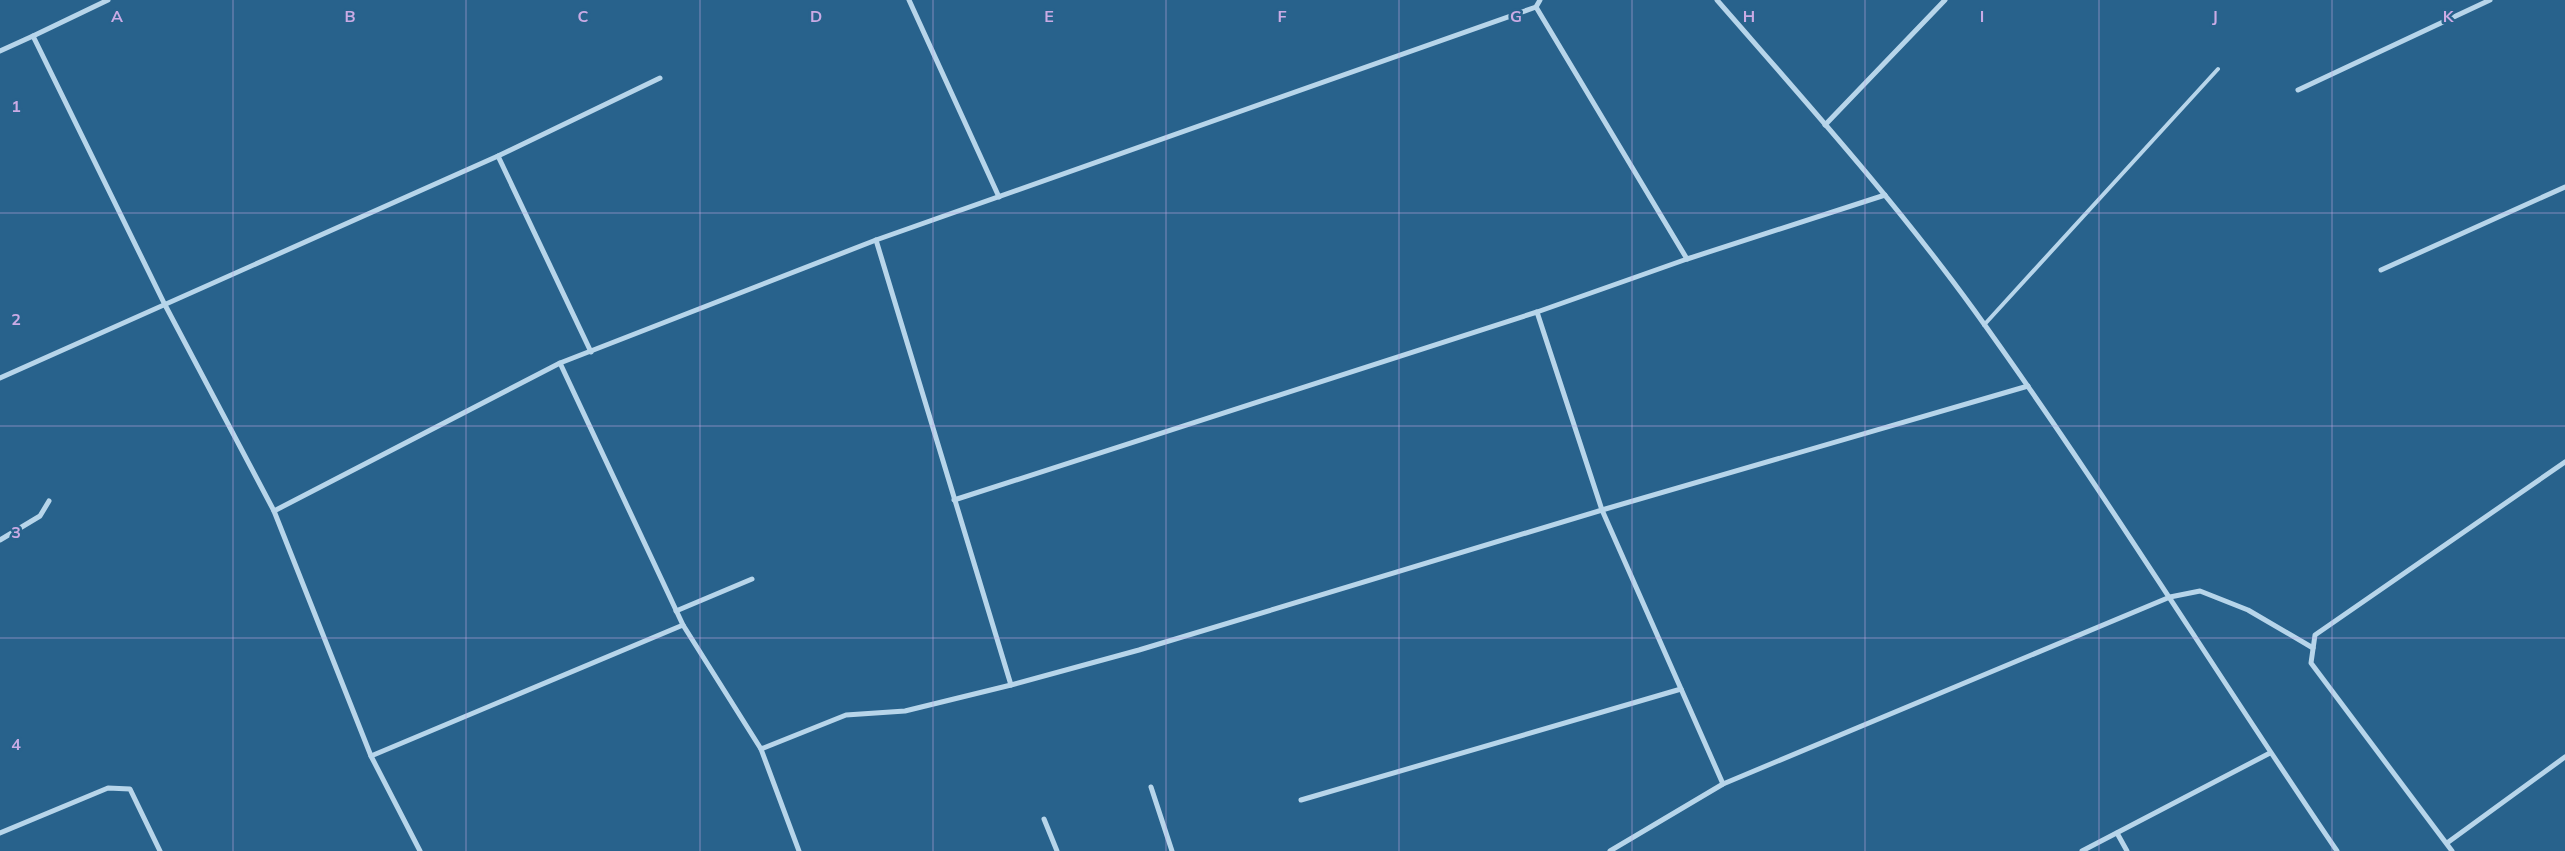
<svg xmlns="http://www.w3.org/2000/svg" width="2565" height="851" viewBox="0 0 2565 851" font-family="Mulish,sans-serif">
<rect width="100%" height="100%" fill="#28628c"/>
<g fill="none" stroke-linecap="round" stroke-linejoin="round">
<polyline stroke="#b7d5ea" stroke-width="4" points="1984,325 2218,69"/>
<g stroke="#b7d5ea" stroke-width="5">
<polyline points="108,0 33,36 164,303 274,511 371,756 420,851"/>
<polyline points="909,0 999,197"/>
<path d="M1717,0c88,101 178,201 257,310 127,176 241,362 363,541"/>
<polyline points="1536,7 1687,259"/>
<polyline points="0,51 33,36"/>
<polyline points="2298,90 2490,0"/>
<polyline points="1825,125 1945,0"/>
<polyline points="498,156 591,352"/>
<polyline points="876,240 1011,685"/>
<polyline points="2381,270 2565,187"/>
<polyline points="1537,312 1602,510 1723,784"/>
<polyline points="560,363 683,625 761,749 799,851"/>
<polyline points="0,378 498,156 660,78"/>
<polyline points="954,500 1537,312 1687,259 1885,195"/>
<polyline points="274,511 560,363 876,240 1536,7 1540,0"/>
<polyline points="0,540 40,516 49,501"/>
<polyline points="676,611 752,579"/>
<polyline points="761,749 846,715 905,711 1011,685 1139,650 1602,510 2028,386"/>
<polyline points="371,756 683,625"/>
<polyline points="1151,787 1172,851"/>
<polyline points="1301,800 1681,689"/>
<polyline points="1044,819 1057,851"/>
<polyline points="0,833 108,788 130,789 160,851"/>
<polyline points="2117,833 2127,851"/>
<polyline points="2447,843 2565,757"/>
<polyline points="1610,851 1723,784 2170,597 2200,591 2248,610 2313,648"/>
<polyline points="2082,851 2270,753"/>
<polyline points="2452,851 2311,663 2315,635 2565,462"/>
</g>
</g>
<path fill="none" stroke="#caabe5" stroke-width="1" stroke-opacity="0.55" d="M233,0v851M466,0v851M700,0v851M933,0v851M1166,0v851M1399,0v851M1632,0v851M1865,0v851M2099,0v851M2332,0v851M0,213h2565M0,426h2565M0,638h2565"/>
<g font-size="16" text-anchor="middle" font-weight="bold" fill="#caabe5" stroke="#28628c" stroke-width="5" stroke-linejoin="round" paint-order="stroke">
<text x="117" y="22">A</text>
<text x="350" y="22">B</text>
<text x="583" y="22">C</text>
<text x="816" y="22">D</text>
<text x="1049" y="22">E</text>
<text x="1282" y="22">F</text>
<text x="1516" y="22">G</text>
<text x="1749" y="22">H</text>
<text x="1982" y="22">I</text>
<text x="2215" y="22">J</text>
<text x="2448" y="22">K</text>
<text x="16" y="112">1</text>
<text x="16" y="325">2</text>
<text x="16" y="538">3</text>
<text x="16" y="750">4</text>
</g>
</svg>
